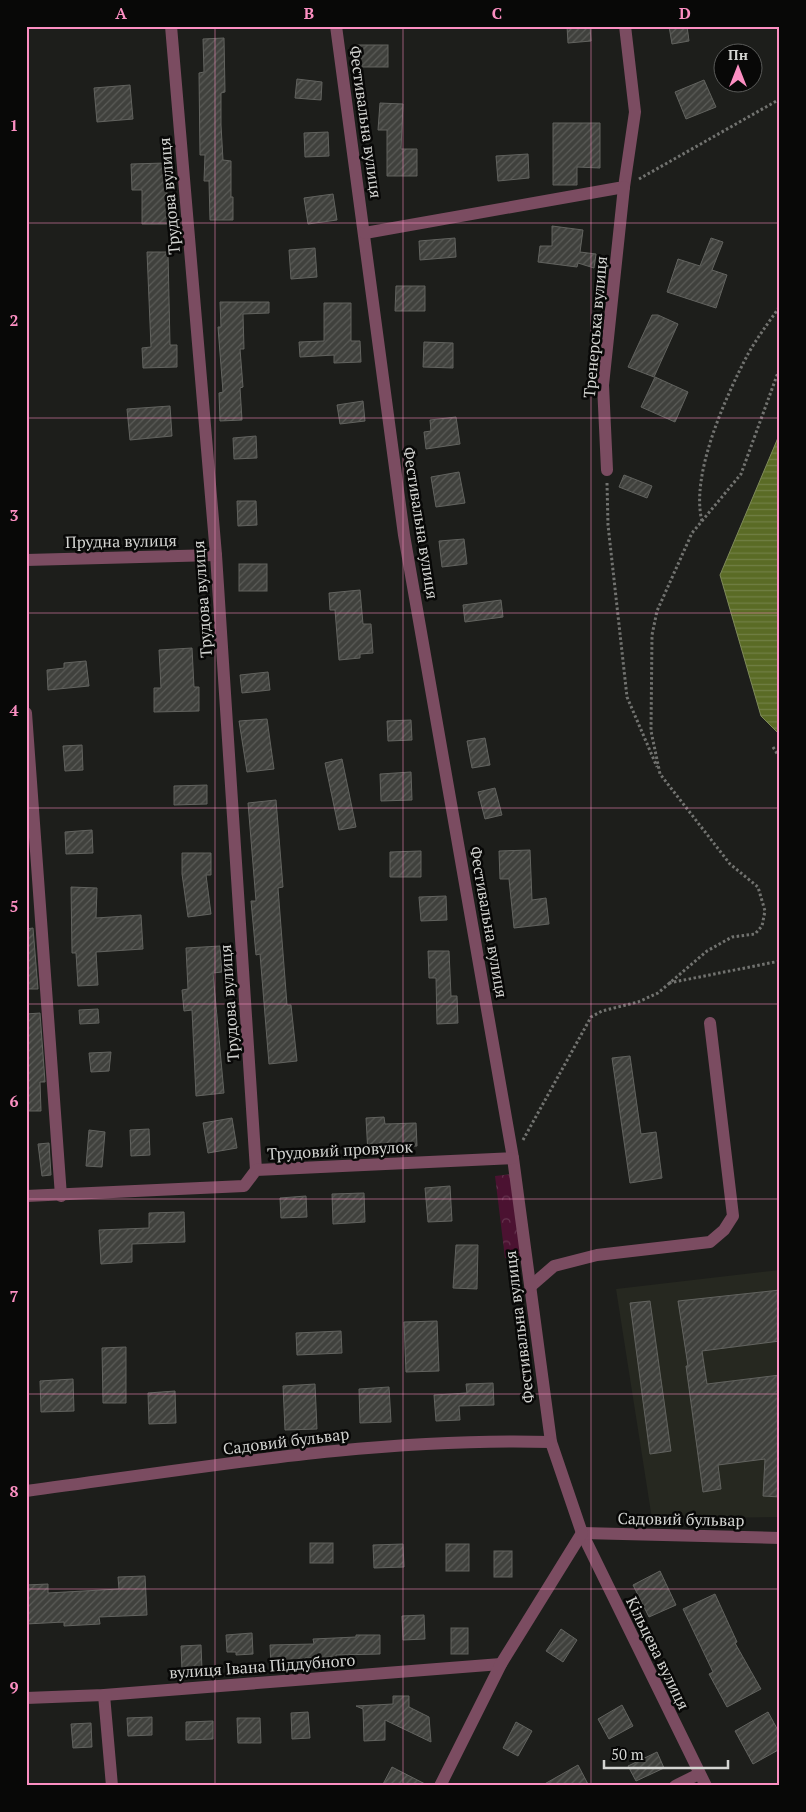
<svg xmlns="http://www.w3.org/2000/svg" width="806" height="1812" viewBox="0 0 806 1812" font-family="'PT Serif',serif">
<defs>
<pattern id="park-crowns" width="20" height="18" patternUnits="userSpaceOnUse" patternTransform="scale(1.25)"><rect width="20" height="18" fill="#4b1231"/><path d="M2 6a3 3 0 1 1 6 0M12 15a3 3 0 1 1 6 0" fill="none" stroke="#64344e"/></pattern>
<pattern id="water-rules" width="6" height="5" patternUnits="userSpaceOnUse" patternTransform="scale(1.25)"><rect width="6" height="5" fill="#5a6b25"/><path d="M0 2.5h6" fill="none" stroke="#717f44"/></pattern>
<pattern id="building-hatch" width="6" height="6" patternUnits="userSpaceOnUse" patternTransform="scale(1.25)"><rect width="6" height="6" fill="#40413d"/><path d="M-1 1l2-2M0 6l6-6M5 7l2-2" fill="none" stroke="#5b5c58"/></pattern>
</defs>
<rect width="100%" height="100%" fill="#1d1e1b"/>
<polygon fill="#262820" points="780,1270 780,1517 652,1519 616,1289"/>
<polygon fill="url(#park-crowns)" points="512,1174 522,1256 505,1258 495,1176"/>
<polygon fill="url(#water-rules)" stroke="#7e8a59" points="780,433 780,735 761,716 720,575"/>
<g fill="url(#building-hatch)" stroke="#62635f">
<polygon points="567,26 590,26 591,41 568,43"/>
<polygon points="669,26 687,26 689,41 672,44"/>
<polygon points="224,38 225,92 221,93 221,125 223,160 231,161 231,197 233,197 233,220 210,220 209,181 204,181 205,155 200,155 199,73 204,72 203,39"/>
<rect x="355" y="45" width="33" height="22"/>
<polygon points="297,79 322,82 321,100 295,98"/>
<polygon points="704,80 716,107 686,119 675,92"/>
<polygon points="130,85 133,119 97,122 94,88"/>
<polygon points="380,103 403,104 401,149 417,149 417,176 387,176 387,130 378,130"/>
<polygon points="553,123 600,123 600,168 577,167 577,185 553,185"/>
<polygon points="328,132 329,156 305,157 304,133"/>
<polygon points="528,154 529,178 498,181 496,156"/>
<polygon points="165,163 169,224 142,224 142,190 132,190 131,164"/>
<polygon points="333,194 337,220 308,224 304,198"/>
<polygon points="552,226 583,230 580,252 596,254 594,268 578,263 577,267 538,262 540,246 552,246"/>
<polygon points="455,238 456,257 420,260 419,241"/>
<polygon points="711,238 723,242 712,270 727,275 716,308 667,292 678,259 700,266"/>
<polygon points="315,248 317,277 291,279 289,250"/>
<polygon points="147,252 168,252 170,345 177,345 177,367 143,368 142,348 151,347"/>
<polygon points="396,286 425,286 425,311 395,311"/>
<polygon points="220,302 269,302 269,313 243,314 244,349 240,349 243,387 240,388 242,420 220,421 219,393 223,392 218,327 221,327"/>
<polygon points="324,303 351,303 351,341 360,341 361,362 334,363 334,355 300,357 299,342 324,341"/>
<polygon points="652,315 658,315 678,324 654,377 628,367"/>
<polygon points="424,342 453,343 453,368 423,367"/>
<polygon points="655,377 688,392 675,422 641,407"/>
<polygon points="363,401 365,421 340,424 337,405"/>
<polygon points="170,406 172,436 130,440 127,409"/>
<polygon points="456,417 460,444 426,449 424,432 431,431 430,420"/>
<polygon points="256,436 257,458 234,459 233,438"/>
<polygon points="459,472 465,503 436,507 431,477"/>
<polygon points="624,475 652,486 647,498 619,487"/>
<polygon points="237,501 256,501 257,525 238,526"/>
<polygon points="464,539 467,564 442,567 439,541"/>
<rect x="239" y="564" width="28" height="27"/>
<polygon points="360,590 363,624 371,624 373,653 360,654 360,658 339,660 335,610 330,610 329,593"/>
<polygon points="501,600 503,617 465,622 463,605"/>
<polygon points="192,648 194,687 199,687 199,711 154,712 154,688 161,688 159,650"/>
<polygon points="86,661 89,686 48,690 47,670 64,668 64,663"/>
<polygon points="268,672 270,690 242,693 240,675"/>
<polygon points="267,719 274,769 247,772 239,721"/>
<polygon points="411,720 412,740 388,741 387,721"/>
<polygon points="485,738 490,765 472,768 467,741"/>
<polygon points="82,745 83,770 65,771 63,746"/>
<polygon points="342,759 356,827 339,830 325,763"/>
<polygon points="411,772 412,800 381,801 380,774"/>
<polygon points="207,785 207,804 174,805 174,786"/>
<polygon points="495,788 502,815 485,819 478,792"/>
<polygon points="276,800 283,887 278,888 287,1005 291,1005 297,1061 269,1064 260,954 256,955 251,901 256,901 248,803"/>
<polygon points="92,830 93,853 66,854 65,832"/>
<polygon points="530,850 532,900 546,898 549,924 514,928 509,879 500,879 499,851"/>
<polygon points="421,851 421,877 390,877 390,852"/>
<polygon points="182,853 211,853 211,875 206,875 211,914 188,917 182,874"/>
<polygon points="71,887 97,888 96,918 141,915 143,949 96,952 98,985 78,986 76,953 72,953"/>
<polygon points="446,896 447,920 421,921 419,897"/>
<polygon points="33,928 38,989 26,989 26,929"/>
<polygon points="220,946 222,972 213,973 224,1093 196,1096 192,1010 184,1011 182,990 188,989 186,948"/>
<polygon points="428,951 449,951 451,996 457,996 458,1023 437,1024 436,978 429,978"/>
<polygon points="98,1009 99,1023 80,1024 79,1010"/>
<polygon points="40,1013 45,1082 40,1082 41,1111 26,1111 26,1014"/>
<polygon points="111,1052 109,1071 91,1072 89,1053"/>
<polygon points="630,1056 641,1134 656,1132 662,1178 630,1183 612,1058"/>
<polygon points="384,1117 385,1124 416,1123 417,1146 386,1147 386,1153 368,1154 366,1118"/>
<polygon points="232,1118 237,1148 208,1153 203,1123"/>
<polygon points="149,1129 150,1155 131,1156 130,1130"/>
<polygon points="89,1130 105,1132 102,1167 86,1166"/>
<polygon points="49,1143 51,1175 42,1176 38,1144"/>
<polygon points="450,1186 452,1221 428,1222 425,1188"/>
<polygon points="364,1193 365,1222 333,1224 332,1194"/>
<polygon points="306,1196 307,1217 281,1218 280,1198"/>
<polygon points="184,1212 185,1242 132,1244 132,1262 101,1264 99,1230 149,1228 149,1213"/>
<polygon points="456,1245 478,1245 477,1289 453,1288"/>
<polygon points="780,1290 780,1341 702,1351 707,1384 780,1375 780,1497 763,1496 765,1459 718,1465 721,1489 703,1492 686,1366 688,1366 678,1301"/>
<polygon points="650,1301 671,1451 650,1454 630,1303"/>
<polygon points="437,1321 439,1371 406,1372 404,1322"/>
<polygon points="341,1331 342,1353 297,1355 296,1333"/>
<polygon points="126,1347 126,1403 103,1403 102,1348"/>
<polygon points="73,1379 74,1411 41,1412 40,1381"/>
<polygon points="493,1383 494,1405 459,1406 460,1420 436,1421 434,1395 467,1393 466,1384"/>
<polygon points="315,1384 317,1429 285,1430 283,1386"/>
<polygon points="389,1387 391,1422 360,1423 359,1389"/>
<polygon points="175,1391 176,1423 149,1424 148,1393"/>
<rect x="310" y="1543" width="23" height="20"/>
<polygon points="403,1544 404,1567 374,1568 373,1545"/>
<rect x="446" y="1544" width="23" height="27"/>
<rect x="494" y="1551" width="18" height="26"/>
<polygon points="660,1571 676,1605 649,1617 633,1585"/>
<polygon points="145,1576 147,1615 99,1617 100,1624 64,1626 64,1622 26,1624 26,1585 48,1584 48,1593 119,1589 118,1577"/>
<polygon points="715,1594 737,1642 735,1643 761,1689 727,1707 709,1674 713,1672 683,1609"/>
<polygon points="424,1615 425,1639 403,1640 402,1616"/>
<rect x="451" y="1628" width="17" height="26"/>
<polygon points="561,1629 577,1640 563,1662 546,1651"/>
<polygon points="252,1633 253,1654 236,1655 236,1652 227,1652 226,1635"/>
<polygon points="356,1635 380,1635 380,1654 336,1655 336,1657 305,1658 305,1666 271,1667 270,1645 314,1644 313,1639 356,1637"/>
<polygon points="201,1645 202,1670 182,1670 181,1646"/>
<polygon points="393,1696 409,1696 409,1707 429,1717 431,1742 385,1720 385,1740 364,1741 363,1709 356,1706 393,1704"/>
<polygon points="622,1705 633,1726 609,1739 598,1719"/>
<polygon points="308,1712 310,1738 292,1739 291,1713"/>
<polygon points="768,1712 780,1734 780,1749 753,1764 735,1731"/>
<polygon points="152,1717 152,1735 128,1736 127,1718"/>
<polygon points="237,1718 260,1718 261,1743 238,1743"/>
<polygon points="213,1721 213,1739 186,1740 186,1722"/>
<polygon points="516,1722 532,1731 518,1756 503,1748"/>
<polygon points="91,1723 92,1747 73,1748 71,1724"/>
<polygon points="657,1752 664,1768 636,1781 628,1766"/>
<polygon points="578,1765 589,1786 541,1786"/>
<polygon points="392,1767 429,1786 382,1786"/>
</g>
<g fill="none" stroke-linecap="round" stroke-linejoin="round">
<g stroke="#727370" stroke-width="3" stroke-dasharray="2.5 2.5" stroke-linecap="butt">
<polyline points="639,179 780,99"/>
<polyline points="607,483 608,525 627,697 657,767"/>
<path d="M702,521c-12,-46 24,-125 46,-167 9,-16 21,-32 32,-48"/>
<polyline points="773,747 780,758"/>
<polyline points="669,983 780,961"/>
<polyline points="523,1140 591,1017 602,1011 638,1002 658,993 707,951 732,937 755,934 762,926 765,911 758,887 730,864 660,774 651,731 652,635 657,611 692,533 741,474 780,367"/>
</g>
<g stroke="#7b4c61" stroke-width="12">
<polyline points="171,26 216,555 256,1170"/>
<polyline points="336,26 404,535 513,1158 551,1442 582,1533 706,1786"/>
<polyline points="365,233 624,187 635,112 625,26"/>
<polyline points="607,470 603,385 624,187"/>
<polyline points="26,560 216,555"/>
<polyline points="26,713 61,1196"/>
<polyline points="26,1196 244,1186 256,1170 513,1158"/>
<polyline points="531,1286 554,1266 597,1255 710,1242 724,1230 733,1216 710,1023"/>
<path d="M26,1491c174,-23 349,-54 525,-49"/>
<polyline points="582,1533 780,1538"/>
<polyline points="104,1695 112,1786"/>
<polyline points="26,1698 104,1695 501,1664"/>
<polyline points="440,1786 501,1664 582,1533"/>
<polyline points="675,1786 699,1774"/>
</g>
</g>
<path fill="none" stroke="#fc8fc2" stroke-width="1" stroke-opacity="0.55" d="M215,26v1760M403,26v1760M591,26v1760M26,223h754M26,418h754M26,613h754M26,808h754M26,1004h754M26,1199h754M26,1394h754M26,1589h754"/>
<g text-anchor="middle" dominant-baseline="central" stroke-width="5" stroke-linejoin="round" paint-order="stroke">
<g font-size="16" fill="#d3d4d1" stroke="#080807">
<text transform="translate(366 122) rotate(82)">Фестивальна вулиця</text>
<text transform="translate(169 196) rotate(-95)">Трудова вулиця</text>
<text transform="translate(595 327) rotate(-85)">Тренерська вулиця</text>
<text transform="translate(421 523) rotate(81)">Фестивальна вулиця</text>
<text transform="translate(121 541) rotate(-1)">Прудна вулиця</text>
<text transform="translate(202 599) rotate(-94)">Трудова вулиця</text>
<text transform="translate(489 922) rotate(80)">Фестивальна вулиця</text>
<text transform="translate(229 1003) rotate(-94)">Трудова вулиця</text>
<text transform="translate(340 1150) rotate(-3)">Трудовий провулок</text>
<text transform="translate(519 1327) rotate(-97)">Фестивальна вулиця</text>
<text transform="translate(286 1441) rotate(-7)">Садовий бульвар</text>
<text transform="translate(681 1519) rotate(1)">Садовий бульвар</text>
<text transform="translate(658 1653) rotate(64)">Кільцева вулиця</text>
<text transform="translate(262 1666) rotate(-4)">вулиця Івана Піддубного</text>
</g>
</g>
<rect width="806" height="1812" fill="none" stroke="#080807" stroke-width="55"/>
<g transform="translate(738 68)"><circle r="24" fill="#080807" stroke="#595a58"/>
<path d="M0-4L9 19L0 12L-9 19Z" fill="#fc8fc2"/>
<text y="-8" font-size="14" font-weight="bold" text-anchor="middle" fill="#d3d4d1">Пн</text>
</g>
<path d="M604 1760v8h124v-8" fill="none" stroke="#d3d4d1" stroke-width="2.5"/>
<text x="611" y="1760" font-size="15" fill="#d3d4d1" stroke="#080807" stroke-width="4" paint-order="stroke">50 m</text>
<rect x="28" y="28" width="750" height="1756" fill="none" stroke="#fc8fc2" stroke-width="2"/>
<g font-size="16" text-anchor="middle" font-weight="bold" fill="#fc8fc2">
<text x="121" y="19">A</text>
<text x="309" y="19">B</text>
<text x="497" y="19">C</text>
<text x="685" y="19">D</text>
<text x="14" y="131">1</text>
<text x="14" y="326">2</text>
<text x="14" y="521">3</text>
<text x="14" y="716">4</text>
<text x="14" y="912">5</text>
<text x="14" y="1107">6</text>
<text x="14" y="1302">7</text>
<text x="14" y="1497">8</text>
<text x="14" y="1693">9</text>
</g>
</svg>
